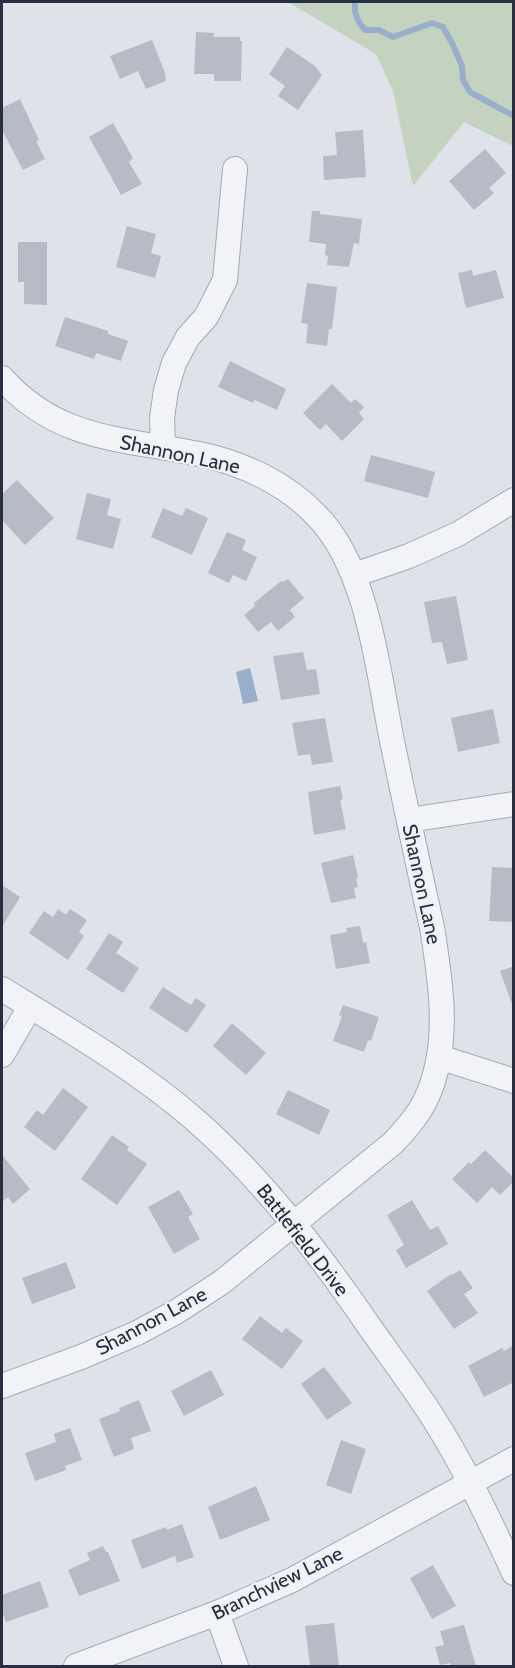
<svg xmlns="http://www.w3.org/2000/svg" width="515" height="1668" viewBox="0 0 515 1668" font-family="Cabin,sans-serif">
<rect width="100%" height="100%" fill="#dfe2e9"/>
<polygon fill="#c4d3bf" points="288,2 513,2 513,146 464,122 413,186 393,91 376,54"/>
<polygon fill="#98aecb" points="250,668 258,701 243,704 236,672"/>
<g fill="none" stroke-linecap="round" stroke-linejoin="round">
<path stroke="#98aecb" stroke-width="6" d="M355,2c-1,12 2,19 10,28h14l14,7 39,-14 11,4 9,16 10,23 1,14 7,12 44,24"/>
</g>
<g fill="#b6bbc6">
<polygon points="196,32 214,33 214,37 240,37 240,41 242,41 241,81 214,81 214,74 194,74"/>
<polygon points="152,40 165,73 166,81 146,89 138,71 120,79 110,56"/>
<polygon points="287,47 315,66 322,75 298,110 278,96 285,86 269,74"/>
<polygon points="20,99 39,140 36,141 45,159 23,170 2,130 2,108"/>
<polygon points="113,123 133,158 129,162 142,184 121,195 89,137"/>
<polygon points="363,130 366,177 324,180 323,156 337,155 335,132"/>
<polygon points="485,149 506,173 489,188 494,193 474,210 449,181"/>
<polygon points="312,211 320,211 320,214 362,219 359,244 354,243 349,267 327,265 328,256 325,255 326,244 309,242"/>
<polygon points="127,226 156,234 151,253 161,256 155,278 116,267"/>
<polygon points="18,242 47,242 47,305 24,304 24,282 18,282"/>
<polygon points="472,270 473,276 496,270 504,298 466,308 458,273"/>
<polygon points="307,283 337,287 332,329 329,329 327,346 306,343 308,324 301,323"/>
<polygon points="65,317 108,331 108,334 128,341 121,361 96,353 94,359 55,346"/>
<polygon points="230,361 286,389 277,410 255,400 253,403 218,387"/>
<polygon points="332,384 351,403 355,399 364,407 359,413 364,419 342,441 326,424 320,430 303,413"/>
<polygon points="371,455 435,472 428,498 364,481"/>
<polygon points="17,480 54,518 25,545 2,520 2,494"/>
<polygon points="87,493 111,499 107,515 121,519 113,549 76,539"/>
<polygon points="163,508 182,516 186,508 208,518 192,555 151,537"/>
<polygon points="227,532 246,540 242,550 257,557 246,581 233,575 229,583 208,573"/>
<polygon points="288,579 304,598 290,610 295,617 278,631 271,622 258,632 244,615 255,606 254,603 281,581 283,582"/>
<polygon points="456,596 468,660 447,664 442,642 432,643 424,602"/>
<polygon points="303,652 307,670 316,669 320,694 281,700 273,656"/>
<polygon points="493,709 500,743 458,752 451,718"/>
<polygon points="325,718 333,762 312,765 310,754 298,756 292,723"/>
<polygon points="340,786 343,799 340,800 346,829 314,835 308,792"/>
<polygon points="353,855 358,877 356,879 358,887 354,888 356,898 331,903 321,863"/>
<polygon points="492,867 514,868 514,922 489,921"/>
<polygon points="2,885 20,897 2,927"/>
<polygon points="58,909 66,915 70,909 87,920 79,932 84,936 68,960 29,933 44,911 53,917"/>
<polygon points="360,926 363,943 366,942 370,963 336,969 330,935 347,932 346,928"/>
<polygon points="109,933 123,942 116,953 139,968 123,993 86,969"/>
<polygon points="514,966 514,1007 513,1007 500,971"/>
<polygon points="163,987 191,1005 196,998 206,1005 187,1033 149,1008"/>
<polygon points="343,1005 379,1017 371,1041 368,1040 364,1052 333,1041 342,1016 339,1015"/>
<polygon points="232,1023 266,1053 246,1075 213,1046"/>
<polygon points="63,1088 88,1107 55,1151 24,1127 37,1110 43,1115"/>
<polygon points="288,1090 330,1110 319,1135 276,1114"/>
<polygon points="112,1135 129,1147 127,1150 147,1164 117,1205 81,1179"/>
<polygon points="485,1150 514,1178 514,1181 500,1195 492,1187 477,1203 452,1179 469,1162 471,1164"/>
<polygon points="2,1155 30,1189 13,1204 8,1197 2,1202"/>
<polygon points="179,1190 193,1214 188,1217 200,1239 174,1254 148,1207"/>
<polygon points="412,1200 430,1230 438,1226 448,1244 406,1268 396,1250 404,1245 387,1215"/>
<polygon points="66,1262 76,1288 32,1304 22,1278"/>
<polygon points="460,1270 473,1288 464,1294 478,1313 454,1329 427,1291 451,1274 452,1275"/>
<polygon points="260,1316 282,1333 286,1328 303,1341 282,1369 242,1339"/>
<polygon points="514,1345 514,1382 484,1397 468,1366 502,1348 504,1351"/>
<polygon points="324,1367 352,1403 327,1420 301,1384"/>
<polygon points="211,1370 224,1395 184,1416 171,1391"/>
<polygon points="139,1400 151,1431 131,1438 134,1449 114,1457 99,1419 120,1411 119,1408"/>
<polygon points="70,1428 82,1460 65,1466 66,1470 35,1481 25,1453 56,1442 54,1434"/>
<polygon points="341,1440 366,1449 351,1494 326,1485"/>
<polygon points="256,1486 270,1520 220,1540 208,1507"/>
<polygon points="182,1524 194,1557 177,1563 175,1556 142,1569 131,1540 166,1527 167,1530"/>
<polygon points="103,1546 106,1552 108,1552 120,1581 79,1596 68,1570 90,1560 87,1553"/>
<polygon points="433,1565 456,1606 432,1619 410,1578"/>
<polygon points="40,1581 49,1607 6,1622 2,1611 2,1595"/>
<polygon points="334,1623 339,1666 310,1666 305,1626"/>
<polygon points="464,1625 476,1666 451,1666 450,1663 440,1665 435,1647 444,1645 440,1631"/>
</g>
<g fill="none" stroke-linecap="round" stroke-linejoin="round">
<defs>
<g id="minor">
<path d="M2,378c56,63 120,60 197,76 43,9 87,29 118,62 51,52 61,155 75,225 13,62 26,124 40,186 9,56 19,119 -6,172 -8,17 -21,31 -33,44l-171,139 -46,30 -39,21 -56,24 -79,29"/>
<polyline points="163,447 162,418 166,390 174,363 188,337 206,317 225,280 235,169"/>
<polyline points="354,575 409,556 458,534 514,500"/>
<polyline points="409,820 514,804"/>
<path d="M2,989c65,40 133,79 192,130 68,59 124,133 175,207 21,30 43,59 63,90 32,50 57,103 82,157"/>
<polyline points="2,1055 30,1007"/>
<polyline points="439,1057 514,1081"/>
<polyline points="217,1613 236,1666"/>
<polyline points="76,1666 217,1613 292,1580 514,1459"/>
</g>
</defs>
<use href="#minor" stroke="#a4a9b3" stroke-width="26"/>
<use href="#minor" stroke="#f2f3f7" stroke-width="24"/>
</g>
<g text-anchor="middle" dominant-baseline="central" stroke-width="4.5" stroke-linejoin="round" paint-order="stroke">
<g font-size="20" fill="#272f41" stroke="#eef1f6">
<text transform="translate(180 454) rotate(12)">Shannon Lane</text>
<text transform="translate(422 884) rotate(78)">Shannon Lane</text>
<text transform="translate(303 1240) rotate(52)">Battlefield Drive</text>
<text transform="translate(151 1321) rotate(-28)">Shannon Lane</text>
<text transform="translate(277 1583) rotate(-26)">Branchview Lane</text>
</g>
</g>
<rect width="515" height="1668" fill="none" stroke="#272f41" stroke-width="6"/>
</svg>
